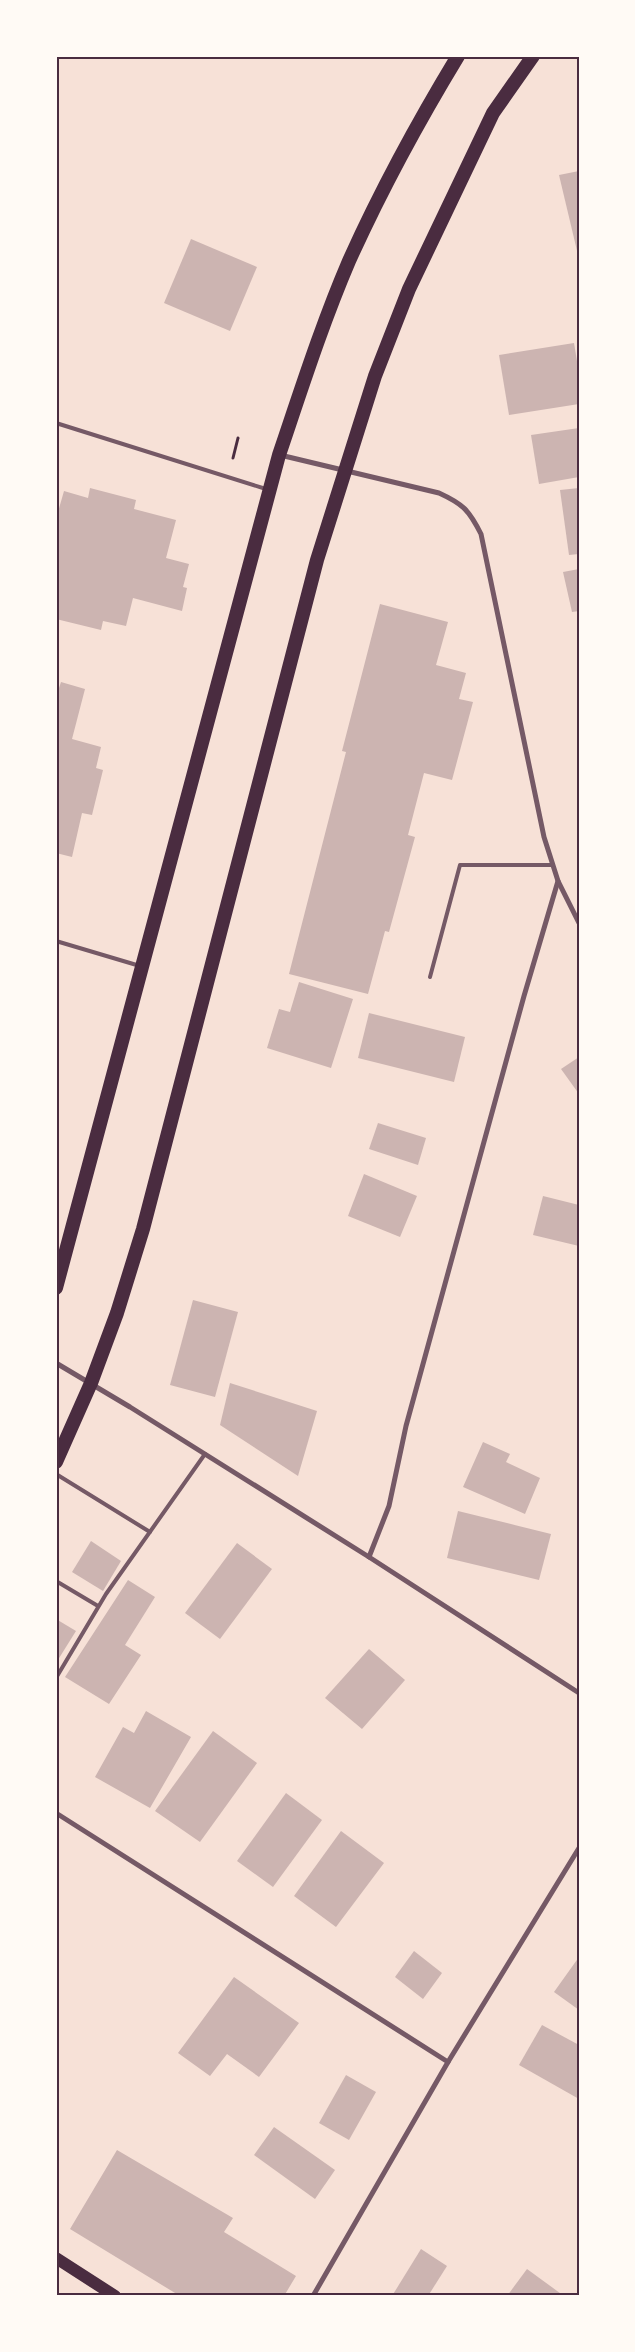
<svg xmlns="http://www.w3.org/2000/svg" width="635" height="2352" viewBox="0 0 635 2352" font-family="'Nunito Sans',sans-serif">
<rect width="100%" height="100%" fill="#f7e1d7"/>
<g fill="#ccb4b1">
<polygon points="579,171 579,255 578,255 559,175"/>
<polygon points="191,239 257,267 230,331 164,303"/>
<polygon points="574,343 579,373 579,404 509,415 499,355"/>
<polygon points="579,428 579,477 539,484 531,435"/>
<polygon points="90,488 136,500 134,509 176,520 166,558 189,564 183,587 187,588 182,611 133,598 126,626 103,621 101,630 56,619 56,519 64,491 88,498"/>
<polygon points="579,488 579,554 569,555 560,490"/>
<polygon points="579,569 579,611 572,612 563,572"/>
<polygon points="380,604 448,622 436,665 466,673 459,699 473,702 452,780 424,773 408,835 415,837 389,932 385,931 368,994 289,974 346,752 342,751"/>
<polygon points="61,682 85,689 72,739 101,747 96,768 103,770 92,815 82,813 72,857 56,853 56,687 59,688"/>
<polygon points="299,982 353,999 331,1068 267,1048 279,1009 290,1012"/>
<polygon points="369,1013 465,1037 454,1082 358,1058"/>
<polygon points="579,1057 579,1094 561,1069"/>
<polygon points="378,1123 426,1138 418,1165 369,1149"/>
<polygon points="364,1174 417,1196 400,1237 348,1216"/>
<polygon points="543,1196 579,1205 579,1246 533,1235"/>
<polygon points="193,1300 238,1312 215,1397 170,1385"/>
<polygon points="230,1383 317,1411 298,1476 220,1425"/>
<polygon points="483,1442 510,1454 506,1462 540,1478 525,1514 463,1487"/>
<polygon points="458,1511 551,1534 539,1580 447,1558"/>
<polygon points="91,1541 121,1561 103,1591 72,1572"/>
<polygon points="237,1543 272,1569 220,1639 185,1613"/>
<polygon points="128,1580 155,1597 125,1645 141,1655 109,1704 65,1677"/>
<polygon points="56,1619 76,1631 56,1663"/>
<polygon points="369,1649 405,1680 362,1729 325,1698"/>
<polygon points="146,1711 191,1737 150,1808 95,1777 123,1727 134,1733"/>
<polygon points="213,1731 257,1763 200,1842 155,1811"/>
<polygon points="286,1793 322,1820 273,1887 237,1861"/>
<polygon points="341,1831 384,1863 336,1927 294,1896"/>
<polygon points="414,1951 442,1973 423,1999 395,1977"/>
<polygon points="579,1957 579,2010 554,1992"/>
<polygon points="234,1977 299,2023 259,2077 227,2054 210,2076 178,2053"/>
<polygon points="542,2025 579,2045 579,2099 519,2065"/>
<polygon points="346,2075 376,2092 349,2140 319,2123"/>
<polygon points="274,2127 335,2170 315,2199 254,2155"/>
<polygon points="117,2150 233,2218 224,2232 296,2276 284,2296 180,2296 70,2229"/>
<polygon points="421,2249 447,2266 428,2296 392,2296"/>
<polygon points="527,2269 564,2296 507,2296"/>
</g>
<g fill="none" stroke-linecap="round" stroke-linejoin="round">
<polyline stroke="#4a2c40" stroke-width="3" points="233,458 238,438"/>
<g stroke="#755966" stroke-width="4">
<polyline points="56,423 266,489"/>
<polyline points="56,941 140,966"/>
<polyline points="430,977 460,865 553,865"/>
<polyline points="56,1474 150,1532"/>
<polyline points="56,1581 98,1606"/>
<polyline points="56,1678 106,1594 205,1454"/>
</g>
<g stroke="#755966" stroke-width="5">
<path d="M280,455l159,38c24,11 30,17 42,41l63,303 14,44 -34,115 -118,430 -17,80 -20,51"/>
<polyline points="558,881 579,923"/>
<polyline points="56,1363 130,1407 369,1557 579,1693"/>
<polyline points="56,1813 448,2062"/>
<polyline points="313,2296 448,2062 579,1848"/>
</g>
<polyline stroke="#4a2c40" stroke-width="12" points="56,2258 115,2296"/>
<g stroke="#4a2c40" stroke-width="14">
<path d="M56,1288l223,-833c22,-65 43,-131 70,-194 32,-71 69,-139 109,-205"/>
<polyline points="56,1462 91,1383 117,1313 143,1229 317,560 375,376 409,289 493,113 533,56"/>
</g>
</g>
<rect width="635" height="2352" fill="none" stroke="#fffaf5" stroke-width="115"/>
<rect x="58" y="58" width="520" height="2236" fill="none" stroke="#4a2c40" stroke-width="2"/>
</svg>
